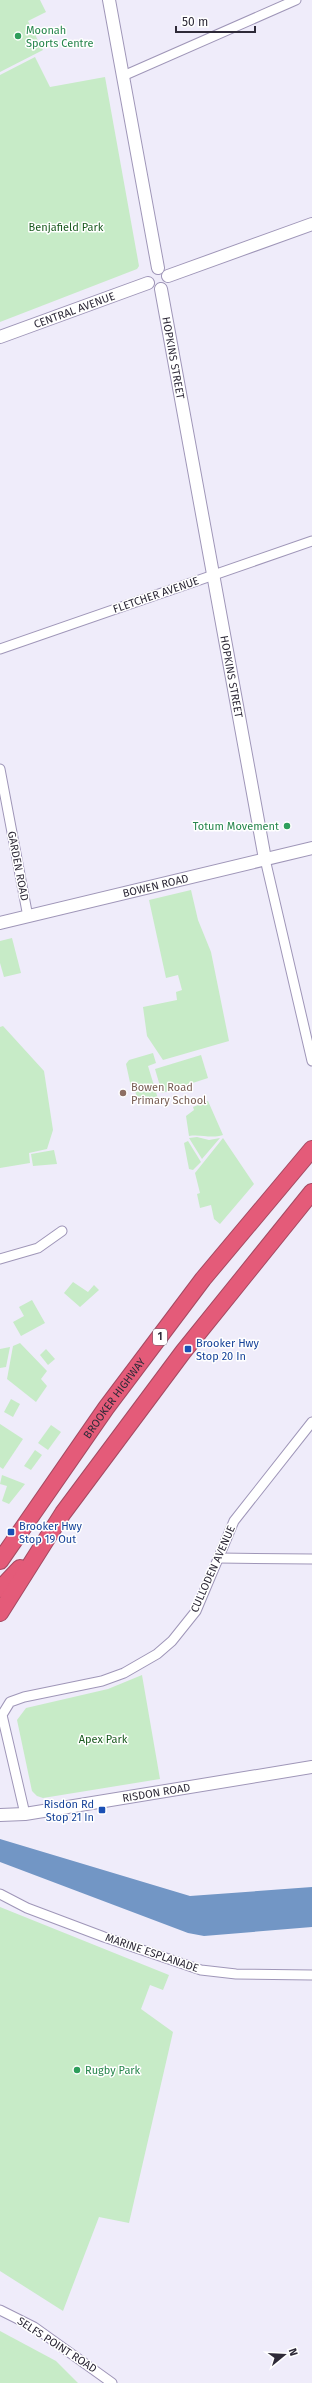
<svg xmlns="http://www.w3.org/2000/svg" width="312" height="2383" viewBox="0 0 312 2383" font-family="'Fira Sans',sans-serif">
<rect width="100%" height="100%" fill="#efecfa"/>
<g fill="#c7ebc7">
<polygon points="0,0 40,0 46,12 28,21 43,50 0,72"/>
<polygon points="35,57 50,87 105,77 139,266 137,269 0,322 0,75"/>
<polygon points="191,890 198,920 211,952 229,1041 163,1060 147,1036 143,1007 177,1000 176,992 182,990 178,975 166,978 149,900"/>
<polygon points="12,938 21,973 4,977 0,963 0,941"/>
<polygon points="3,1026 44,1071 53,1130 47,1149 29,1153 30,1163 0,1168 0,1027"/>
<polygon points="153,1053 156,1063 148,1066 159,1102 138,1099 134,1089 131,1087 126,1064 129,1060"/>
<polygon points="201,1055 208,1078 162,1093 155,1069"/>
<path d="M208,1101l15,34c-12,4 -22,-1 -34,1l-3,-20 8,-6 -1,-3z"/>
<polygon points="197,1137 209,1140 220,1138 202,1159 189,1138"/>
<polygon points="223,1138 254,1184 220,1224 214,1219 211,1205 200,1208 197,1194 200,1193 195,1173"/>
<polygon points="188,1141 201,1162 193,1170 189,1169 184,1143"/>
<polygon points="54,1150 57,1164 33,1166 31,1154"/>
<polygon points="73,1282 88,1292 94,1285 99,1290 80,1307 64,1293"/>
<polygon points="32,1300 45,1323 21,1336 13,1322 24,1316 19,1307"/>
<polygon points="20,1343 47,1371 41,1379 47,1386 36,1402 7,1379 13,1346"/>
<polygon points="10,1347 6,1367 0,1368 0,1349"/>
<polygon points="46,1349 55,1359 48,1365 40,1355"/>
<polygon points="11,1399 20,1404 13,1417 4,1412"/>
<polygon points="0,1424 23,1439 3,1469 0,1467"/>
<polygon points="51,1425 61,1432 48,1450 38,1443"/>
<polygon points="35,1450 42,1455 31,1470 24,1466"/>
<polygon points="2,1475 25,1484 9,1504 2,1501 7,1486 0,1484"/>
<polygon points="142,1675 160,1779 43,1798 37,1796 32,1791 17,1720 26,1708 108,1689"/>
<polygon points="0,1907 169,1975 163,1990 150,1985 141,2009 173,2032 129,2223 99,2217 63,2311 0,2271"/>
<polygon points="0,2331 56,2361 78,2383 0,2383"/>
</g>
<polygon fill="#7296c5" points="0,1839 190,1896 312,1887 312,1927 204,1936 188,1933 0,1862"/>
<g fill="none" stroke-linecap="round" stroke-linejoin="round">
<defs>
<g id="street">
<polyline points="123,76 296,0"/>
<polyline points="0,649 312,541"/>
<polyline points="0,769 28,917"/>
<polyline points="265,859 312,1061"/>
<polyline points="0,1259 38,1248 62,1231"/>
<polyline points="219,1558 312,1559"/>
<polyline points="25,1814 2,1715 10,1702 24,1697 102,1681 124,1673 157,1654 172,1641 196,1611 234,1521 312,1422"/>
<polyline points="0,1894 27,1908 104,1937 201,1970 236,1974 312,1975"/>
<polyline points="0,2310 34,2327 112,2383"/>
</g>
<g id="secondary">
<polyline points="109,0 158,268"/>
<polyline points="168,276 312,224"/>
<path id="s1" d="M161,289l104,570"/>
<path id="s2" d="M0,337l148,-54"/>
<path id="s3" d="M0,923l312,-75"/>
<path id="s4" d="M0,1815l25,-1 287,-47"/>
</g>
<g id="highway">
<path id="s5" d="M0,1561l106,-153 97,-129 109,-130"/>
<polyline points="0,1589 20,1568"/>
<polyline points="0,1613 63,1513 183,1352 312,1192"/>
</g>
</defs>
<use href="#street" stroke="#9f96b8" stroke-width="11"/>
<use href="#secondary" stroke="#9f96b8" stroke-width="14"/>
<use href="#highway" stroke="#a44a62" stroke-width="18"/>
<use href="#street" stroke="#fff" stroke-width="9"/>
<use href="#secondary" stroke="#fff" stroke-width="12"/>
<use href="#highway" stroke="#e45b79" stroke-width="16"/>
</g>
<g fill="#2e9e5b" stroke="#fff" stroke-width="1.5">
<circle cx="18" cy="36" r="4"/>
<circle cx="287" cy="826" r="4"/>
<circle cx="77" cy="2070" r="4"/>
</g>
<circle fill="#8d6e63" stroke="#fff" stroke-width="1.5" cx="123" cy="1093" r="4"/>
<g fill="#1a4fb4" stroke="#fff" stroke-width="1.5">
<rect x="184" y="1345" width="8" height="8" rx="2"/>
<rect x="7" y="1528" width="8" height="8" rx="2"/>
<rect x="98" y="1806" width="8" height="8" rx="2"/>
</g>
<g text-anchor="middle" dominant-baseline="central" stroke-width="3" stroke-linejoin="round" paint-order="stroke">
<rect fill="#fff" stroke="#6d6a74" stroke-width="1" x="153" y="1329" width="14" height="16" rx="3"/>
<g font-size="10" font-weight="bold" fill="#2e2a38">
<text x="160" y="1337">1</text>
</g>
<g font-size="11" fill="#27864d" stroke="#fff" text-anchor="start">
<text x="26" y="30">Moonah<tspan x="26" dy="13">Sports Centre</tspan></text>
<text x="279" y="826" text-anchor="end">Totum Movement</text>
<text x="85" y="2070">Rugby Park</text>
</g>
<g font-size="11" fill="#1a5a1f" stroke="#fff">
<text x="66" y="227">Benjafield Park</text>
<text x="103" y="1739">Apex Park</text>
</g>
<g font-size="11" fill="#2e2a38" stroke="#fff">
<text stroke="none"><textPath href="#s2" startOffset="79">CENTRAL AVENUE</textPath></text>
<text stroke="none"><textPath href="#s1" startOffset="70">HOPKINS STREET</textPath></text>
<text transform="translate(156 595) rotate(-19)">FLETCHER AVENUE</text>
<text stroke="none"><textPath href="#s1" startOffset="394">HOPKINS STREET</textPath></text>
<text transform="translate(18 866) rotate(79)">GARDEN ROAD</text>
<text stroke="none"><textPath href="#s3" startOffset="160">BOWEN ROAD</textPath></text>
<text stroke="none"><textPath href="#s5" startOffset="199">BROOKER HIGHWAY</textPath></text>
<text transform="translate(213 1569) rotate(-66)">CULLODEN AVENUE</text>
<text stroke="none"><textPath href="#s4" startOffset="158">RISDON ROAD</textPath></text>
<text transform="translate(152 1953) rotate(19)">MARINE ESPLANADE</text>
<text transform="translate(57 2345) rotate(33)">SELFS POINT ROAD</text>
</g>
<g font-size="11" fill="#785e54" stroke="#fff" text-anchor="start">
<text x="131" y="1087">Bowen Road<tspan x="131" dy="13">Primary School</tspan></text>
</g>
<g font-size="11" fill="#164399" stroke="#fff" text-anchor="start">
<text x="196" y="1343">Brooker Hwy<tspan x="196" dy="13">Stop 20 In</tspan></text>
<text x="19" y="1526">Brooker Hwy<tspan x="19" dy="13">Stop 19 Out</tspan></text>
<text x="94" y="1804" text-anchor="end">Risdon Rd<tspan x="94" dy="13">Stop 21 In</tspan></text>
</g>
</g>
<g transform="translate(284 2355) rotate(72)" stroke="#ffffff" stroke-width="3" paint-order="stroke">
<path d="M0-3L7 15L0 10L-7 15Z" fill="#2e2a38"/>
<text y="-6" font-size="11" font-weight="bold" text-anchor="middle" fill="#2e2a38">N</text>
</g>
<path d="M176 26v6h79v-6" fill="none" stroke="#2e2a38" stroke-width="2"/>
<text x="182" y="26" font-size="12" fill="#2e2a38" stroke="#ffffff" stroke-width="3" paint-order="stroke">50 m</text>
</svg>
